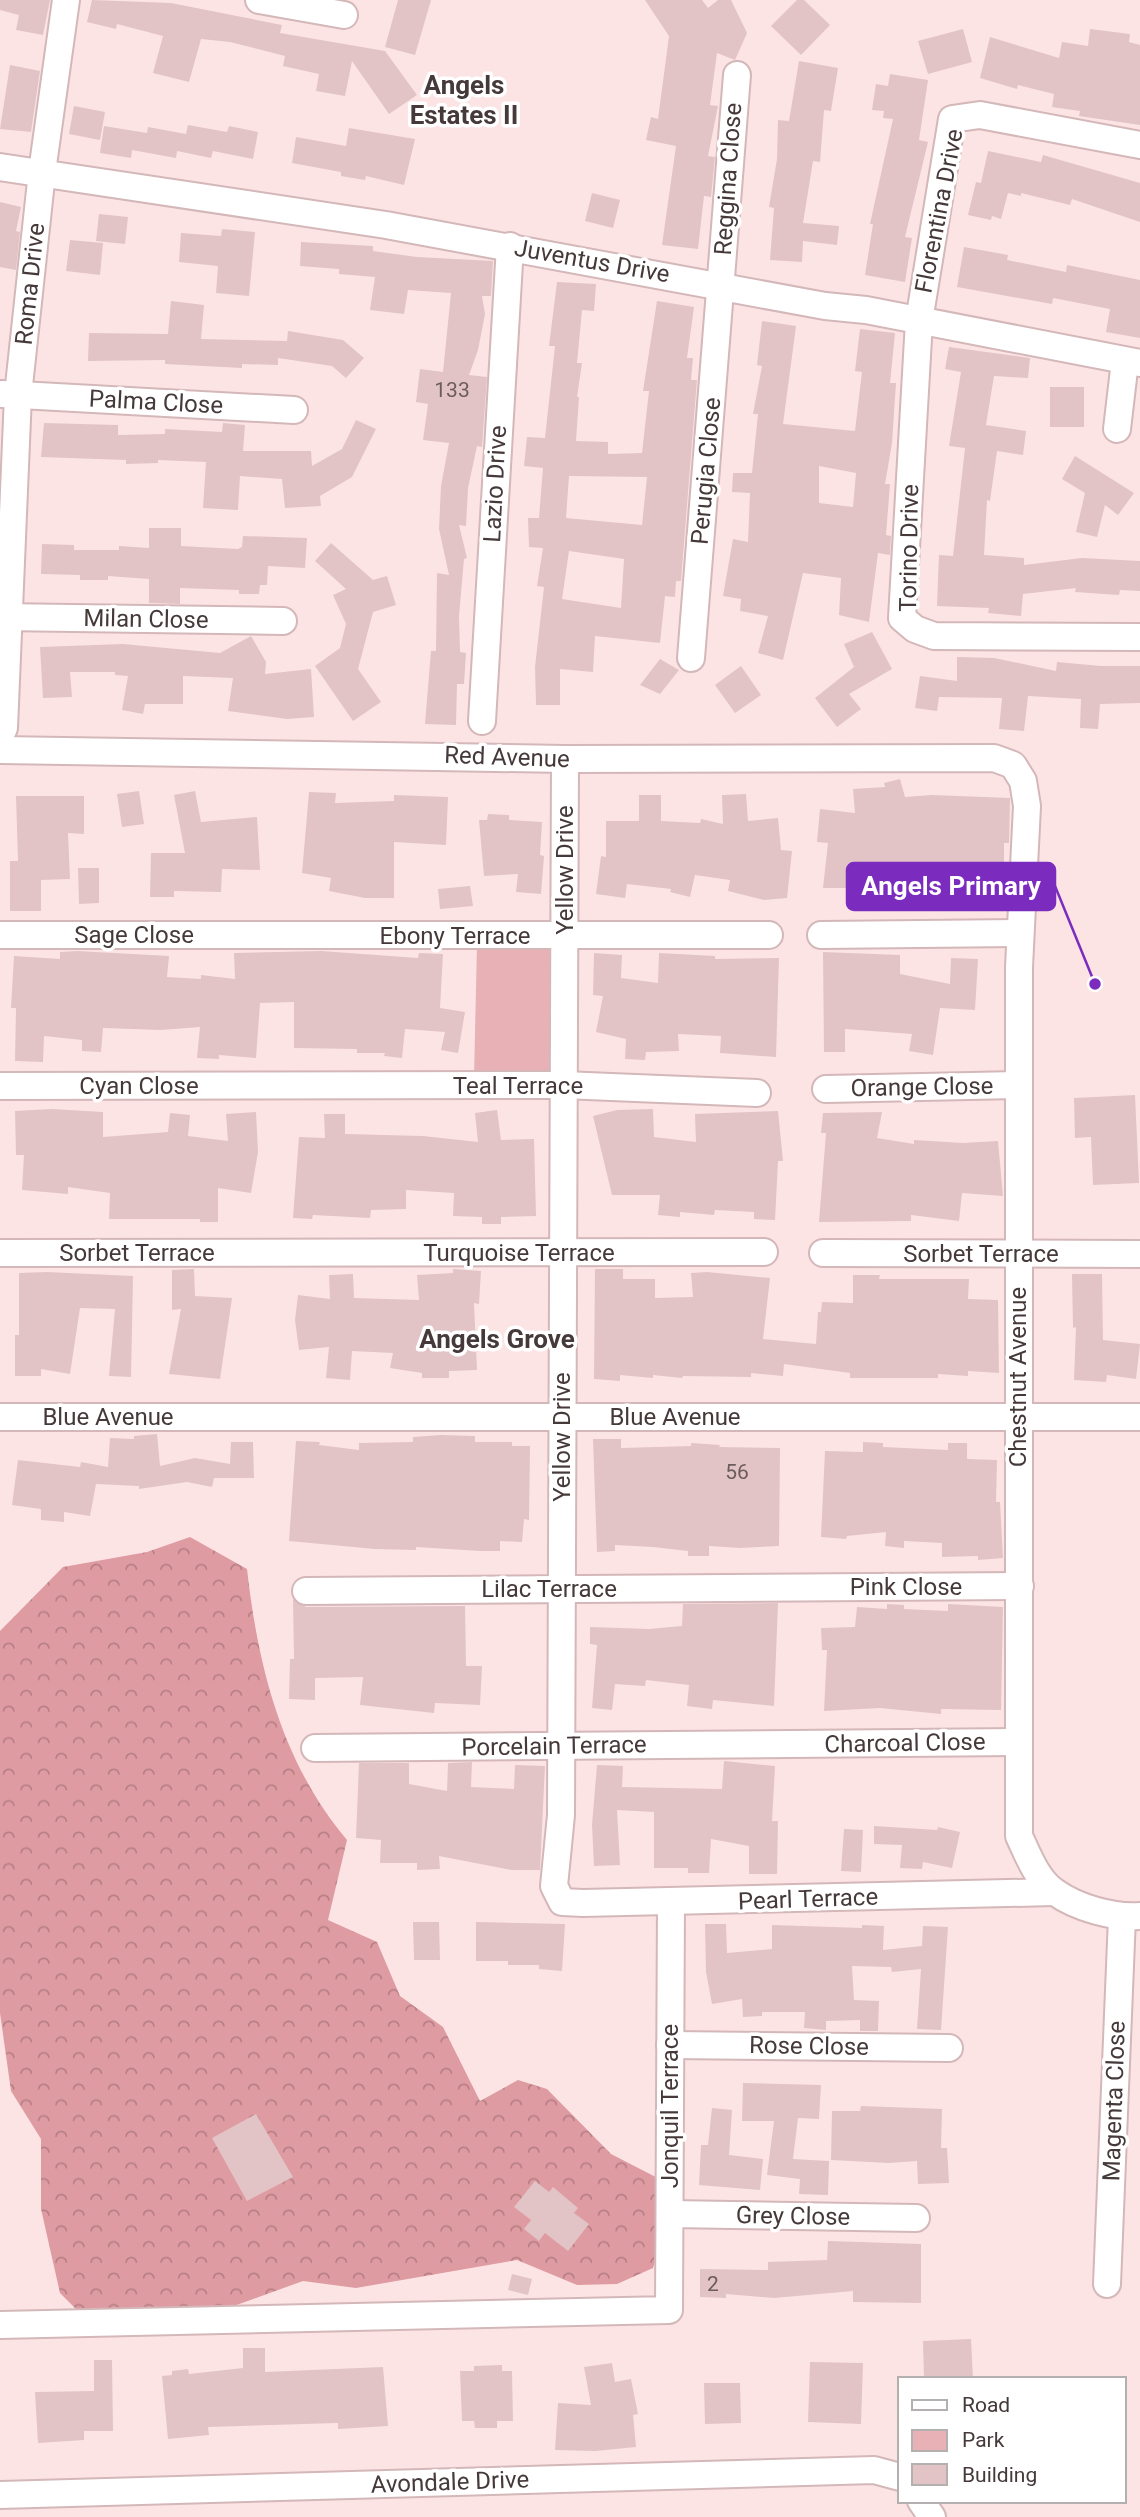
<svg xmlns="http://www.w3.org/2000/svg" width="1140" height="2517" viewBox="0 0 1140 2517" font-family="Roboto,sans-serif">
<defs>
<pattern id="forest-crowns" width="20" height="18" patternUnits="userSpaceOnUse" patternTransform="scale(1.75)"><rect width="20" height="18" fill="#df9ba2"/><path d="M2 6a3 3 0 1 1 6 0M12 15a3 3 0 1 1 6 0" fill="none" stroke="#b77f85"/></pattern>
</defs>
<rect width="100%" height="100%" fill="#fce4e5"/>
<polygon fill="#e7b1b6" points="477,943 555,944 554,1080 474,1079"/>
<path fill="url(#forest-crowns)" d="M190,1537l57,32c11,98 35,194 100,271l-19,80 49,22 23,54 43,31 37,74 38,-21 29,9 64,65 68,35 -26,79 -36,16 -40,1 -60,-25 -161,28 -53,-7 -83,30 -133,9 -27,-27 -19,-84v-70l-30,-48 -11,-78v-382l63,-64 84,-15z"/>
<g fill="#e2c4c6" fill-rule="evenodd">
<polygon points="0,0 50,0 43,35 16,30 19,15 0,10"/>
<polygon points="92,0 171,3 282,25 280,33 385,51 417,95 389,114 352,61 345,96 316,91 319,74 283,66 285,56 230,42 201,39 189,82 153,73 163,36 117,24 116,29 87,22"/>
<polygon points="398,0 431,0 415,55 385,47"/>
<polygon points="645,0 702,0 708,8 718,0 731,0 747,33 735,60 717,53 710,105 718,106 708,156 715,157 711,197 704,196 698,249 662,245 676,146 646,140 651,117 658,119 669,36"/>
<polygon points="797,0 804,0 830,25 801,55 771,26"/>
<polygon points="963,29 972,62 928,74 918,41"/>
<polygon points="1090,29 1130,34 1129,42 1140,45 1140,125 1079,116 1080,111 1052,107 1054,94 1018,85 1017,89 980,78 990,37 1059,58 1062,42 1088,46"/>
<polygon points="799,61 838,68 831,111 824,110 820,162 813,161 803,223 839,226 837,245 803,241 802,262 770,260 774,208 769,207 777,159 778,120 789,121"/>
<polygon points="10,65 40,71 31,132 0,129"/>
<polygon points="890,74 928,80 919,140 928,142 905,237 912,238 905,282 865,275 873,224 870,224 893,119 883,118 884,111 872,110 876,84 888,86"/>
<polygon points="74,106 105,112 100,140 69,134"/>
<polygon points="188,125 227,132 229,126 258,132 253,159 213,151 211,158 177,151 176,158 132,150 131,158 100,153 104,126 147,133 148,127 186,134"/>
<polygon points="349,128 415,139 404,185 366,176 365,180 341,176 341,172 292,163 296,137 346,146"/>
<polygon points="988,151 1041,162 1043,155 1140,183 1140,222 1072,199 1070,205 1021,193 1021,196 1008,193 1001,219 992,216 991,220 968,215 976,182 981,183"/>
<polygon points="592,193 620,200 613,228 585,221"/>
<polygon points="0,202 21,207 16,231 20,232 16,270 0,267"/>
<polygon points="99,214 128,217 125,244 96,241"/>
<polygon points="222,229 255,232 249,296 216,293 218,266 179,262 181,233 221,236"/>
<polygon points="70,240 103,243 100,275 66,271"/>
<polygon points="301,242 373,246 373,251 417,257 493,261 491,296 482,296 485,314 478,350 469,375 487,377 482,447 477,446 468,488 466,526 459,525 467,558 464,559 459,616 460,652 466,653 464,684 457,684 456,725 425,724 431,651 436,651 437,573 449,575 439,529 441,486 449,443 423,440 428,404 416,402 420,369 443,372 451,293 408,290 404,314 370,310 375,277 339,274 339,269 300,266"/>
<polygon points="964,247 1008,255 1007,260 1066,272 1067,265 1140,280 1140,338 1106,332 1110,309 1053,298 1052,304 957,287"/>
<path d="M557,282l39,2 -2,27 -12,-1 -5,53h5l-5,34h2l-3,44 32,1v12l34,-1 7,-62h-6l14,-90 37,6 -7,51h6l-2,22h6l-16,201h-5l-1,16 -10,-1 -5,47 -65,-7 -2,36 -33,-3v36h-24l-1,-38 9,-80 -7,-1 6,-38 -14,-1 -1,-29h11l4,-50 -19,-2 3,-29 18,1 10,-92h-6zM569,476l78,1 -5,48 -76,-7zM569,551l55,8 -3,49 -59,-9z"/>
<polygon points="171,301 204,305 201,339 287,341 288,331 343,340 364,358 346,378 332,366 278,358 278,365 242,364 242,368 165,364 165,360 88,361 89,333 168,334"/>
<path d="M762,321l34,5 -13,98 72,7 7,-59 -7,-1 5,-42 35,4 -5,50h6l-4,60 -7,41h5l-4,51 5,1 -1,19 -12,-2 -9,69 -30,-7 2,-37 -38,-5 -20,87 -25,-7 10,-37 -28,-5 1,-12 -18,-3 10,-57 15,3 2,-49 -18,-1 1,-19h19l6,-59h-5l9,-48 -5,-1zM819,466l37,7 -3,34 -34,-4z"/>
<polygon points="949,347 1030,358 1028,378 994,376 986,425 1026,431 1023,455 997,451 990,501 987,500 984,555 1024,558 1024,565 1082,558 1140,561 1140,591 1120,590 1119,595 1075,592 1076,588 1023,594 1021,616 988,613 989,608 937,606 939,555 953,556 965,448 949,446 961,372 945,369"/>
<rect x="1050" y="387" width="34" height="40"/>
<polygon points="356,420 376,429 352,477 320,496 321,506 285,508 282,479 240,476 238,510 203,508 206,462 158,460 158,463 126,464 126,460 41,457 44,423 118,425 118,435 165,434 165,429 222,432 223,423 245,425 243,451 311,451 312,466 342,449"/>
<polygon points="1075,456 1134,493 1118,515 1105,505 1097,537 1076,532 1085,493 1062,479"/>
<polygon points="149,528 181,528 181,546 238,549 242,547 243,536 307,538 305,568 268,566 267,585 260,585 259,594 239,594 239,590 180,588 180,604 149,603 149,579 108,576 108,580 80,580 80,575 41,574 42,544 74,545 74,550 119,550 119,546 149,548"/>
<polygon points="331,543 373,580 387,576 396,605 373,612 358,669 381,702 353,721 315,666 340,648 346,624 333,595 346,589 315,561"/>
<polygon points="872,632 892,669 849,694 861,709 837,727 815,698 854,667 844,644"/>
<polygon points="251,636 266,662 265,674 311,669 314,717 287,719 228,711 233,678 183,676 183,704 145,704 143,714 122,710 128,676 115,675 115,672 70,672 72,697 43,698 40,647 123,644 220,653"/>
<polygon points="957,657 994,658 1056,671 1057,662 1101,666 1140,666 1140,703 1100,704 1098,729 1080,728 1081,699 1028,696 1024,731 999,729 1002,698 939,697 937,711 915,708 920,676 957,681"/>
<polygon points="660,659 679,670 660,694 640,685"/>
<polygon points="741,666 761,695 735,713 715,685"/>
<polygon points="900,779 905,797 932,795 1010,798 1009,843 1004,843 1004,877 972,877 971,896 915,894 916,884 875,883 875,897 854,895 855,888 823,888 828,843 817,842 820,809 855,813 853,789 885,787 884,783"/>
<polygon points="139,791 144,824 122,827 117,794"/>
<polygon points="195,791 201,822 257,817 260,870 222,869 221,892 174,891 174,897 150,897 151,853 185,853 174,795"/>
<polygon points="309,792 336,793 335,803 394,801 394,795 448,797 446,845 394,842 394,898 365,898 329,891 331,878 302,873"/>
<polygon points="746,794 748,821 778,818 781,850 792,851 787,898 764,900 728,891 730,880 695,875 690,897 670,892 671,889 627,884 625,898 596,894 601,856 606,857 606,821 639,821 639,795 661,795 661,821 700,823 701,819 723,824 722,795"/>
<polygon points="16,796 84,796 84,834 68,833 70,879 41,880 41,911 10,911 10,861 18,861"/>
<polygon points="488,814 509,815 509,820 542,822 540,855 544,856 541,894 516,892 518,874 484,876 479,820 487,820"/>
<polygon points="78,868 99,868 99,903 79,904"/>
<polygon points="470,886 473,906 440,909 438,889"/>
<polygon points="77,951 169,956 167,977 201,979 201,975 235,979 234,953 321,951 418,958 419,953 443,954 440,1008 465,1012 458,1053 441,1050 445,1032 405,1029 402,1058 384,1056 385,1053 357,1053 357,1049 294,1048 294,1002 260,1003 256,1058 219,1055 219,1059 197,1058 200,1027 161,1030 103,1028 101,1052 82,1051 82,1040 44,1036 43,1062 15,1061 16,1008 11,1008 14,956 60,959 60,952"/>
<polygon points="823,952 900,955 900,974 950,984 951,958 978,959 975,1010 940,1008 933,1055 909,1051 912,1034 845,1029 845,1052 824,1052"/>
<polygon points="594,953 622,955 621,978 658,983 659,953 715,956 715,959 779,958 776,1057 720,1053 721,1036 678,1034 679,1051 646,1052 645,1060 625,1059 626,1039 596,1032 603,996 593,995"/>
<polygon points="1135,1095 1139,1183 1093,1185 1091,1137 1075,1138 1074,1098"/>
<polygon points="52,1109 103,1112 103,1137 168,1132 170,1113 190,1115 188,1136 228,1141 226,1114 256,1112 258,1152 251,1193 218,1188 218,1222 200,1222 200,1219 109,1219 110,1193 68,1187 68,1194 22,1190 24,1155 16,1155 15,1111"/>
<polygon points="653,1109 654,1137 696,1142 695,1114 778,1111 783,1161 778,1161 775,1220 754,1219 754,1212 715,1210 714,1215 680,1212 680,1217 658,1215 660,1195 612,1195 593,1116 617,1110"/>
<polygon points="497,1110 501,1140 534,1139 536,1216 501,1217 501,1224 482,1224 482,1217 453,1216 454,1193 406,1190 406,1209 371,1210 370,1218 313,1215 312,1219 293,1218 299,1137 325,1138 324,1114 345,1114 345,1134 423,1136 478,1142 475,1113"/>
<polygon points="882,1112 877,1138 914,1144 914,1140 963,1143 998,1141 1003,1196 962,1193 959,1221 911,1215 911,1221 819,1222 826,1133 821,1133 823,1113"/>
<polygon points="194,1269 195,1296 232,1298 220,1379 169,1374 181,1309 172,1310 172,1270"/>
<polygon points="453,1269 481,1271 479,1304 474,1303 477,1370 449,1371 449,1378 422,1378 422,1373 390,1368 393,1353 352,1351 350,1380 326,1378 329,1347 299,1350 295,1320 298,1295 330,1299 329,1275 353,1274 354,1298 419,1300 417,1275 453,1273"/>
<polygon points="595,1269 623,1269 623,1279 655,1279 655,1298 693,1297 691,1273 707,1272 770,1278 763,1339 816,1344 818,1312 821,1312 822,1302 853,1303 853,1275 880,1275 879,1279 969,1279 968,1299 998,1300 999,1373 968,1371 968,1376 938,1374 938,1378 850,1378 850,1373 784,1364 783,1376 751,1373 751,1377 683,1376 682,1378 653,1375 653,1378 620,1375 620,1381 594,1379"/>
<polygon points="47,1272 133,1276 131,1377 109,1376 115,1309 80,1308 70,1374 41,1369 41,1376 15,1376 15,1335 19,1335 19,1273"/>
<polygon points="1072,1274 1102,1274 1103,1340 1140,1344 1136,1379 1107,1375 1106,1382 1074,1380 1076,1327 1073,1328"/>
<polygon points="157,1434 160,1466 195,1458 230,1464 231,1442 253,1442 254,1478 214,1478 212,1487 187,1482 139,1489 139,1486 96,1484 90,1516 64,1512 64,1522 41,1520 41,1509 12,1505 18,1460 80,1467 81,1462 108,1467 110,1438 134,1439 134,1436"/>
<polygon points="441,1435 475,1436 475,1442 512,1442 512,1446 530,1446 529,1520 524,1519 522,1542 500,1541 500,1551 480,1551 416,1547 416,1550 375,1549 289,1541 296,1441 320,1442 319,1445 359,1450 359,1443 413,1442 413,1437"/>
<polygon points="593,1439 621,1439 621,1448 691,1446 691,1443 720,1445 719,1447 780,1448 779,1546 740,1548 709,1546 709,1556 688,1556 688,1551 653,1547 615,1545 615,1551 597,1552"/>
<polygon points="863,1442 883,1443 883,1447 948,1450 948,1443 967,1443 967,1459 997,1460 996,1502 1000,1502 1003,1558 978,1560 978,1556 942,1557 942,1543 904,1541 904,1548 885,1546 886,1532 847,1536 846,1539 821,1537 825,1451 863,1452"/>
<polygon points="293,1599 306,1607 465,1606 466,1666 482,1666 480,1705 435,1703 434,1713 360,1705 363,1677 315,1678 315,1700 289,1699 290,1659 294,1659"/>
<polygon points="778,1603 774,1706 713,1700 712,1709 687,1706 689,1685 646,1680 645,1686 615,1684 612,1710 592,1708 597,1645 590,1644 590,1627 649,1629 682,1626 683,1604"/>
<polygon points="887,1604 904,1605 904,1609 948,1611 948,1604 1003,1607 1001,1710 941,1709 941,1714 880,1708 824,1711 827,1650 822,1650 821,1628 855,1627 857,1607 887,1609"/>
<polygon points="724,1761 775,1766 772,1821 778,1821 777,1874 749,1874 749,1846 711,1839 709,1873 688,1873 688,1868 654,1868 654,1812 617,1810 620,1865 594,1866 592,1825 597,1765 623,1766 622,1787 722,1789"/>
<polygon points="472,1762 471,1787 514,1789 515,1765 545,1766 540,1870 511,1870 439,1856 440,1869 417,1870 417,1863 380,1863 381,1840 356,1838 359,1763 409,1763 409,1784 447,1791 448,1763"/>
<polygon points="874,1826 937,1830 938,1827 960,1832 952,1868 923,1862 922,1869 900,1868 902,1845 874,1844"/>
<polygon points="844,1829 863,1830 861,1872 841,1871"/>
<polygon points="413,1922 439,1922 440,1960 414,1960"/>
<polygon points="476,1922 565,1924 562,1971 539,1969 539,1965 508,1965 508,1961 476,1961"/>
<polygon points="705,1924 726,1924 727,1953 772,1949 772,1925 862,1928 862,1925 884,1926 883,1950 922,1946 923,1926 948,1927 941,2030 917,2029 921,1969 892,1972 891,1967 852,1966 854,2000 879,2001 878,2031 860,2031 860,2020 826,2021 826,2030 804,2028 805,2012 762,2012 762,2016 743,2017 742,1999 712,2004 706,1972"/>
<polygon points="743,2083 821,2085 819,2119 798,2118 793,2159 829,2161 828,2195 799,2194 800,2179 767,2175 774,2121 742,2121"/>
<polygon points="861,2106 942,2109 941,2148 947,2148 949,2183 918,2184 917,2161 889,2163 831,2160 832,2111 860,2111"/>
<polygon points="712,2108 732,2110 729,2155 763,2159 760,2190 699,2185 701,2145 708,2145"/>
<polygon points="256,2114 293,2177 247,2201 212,2138"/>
<polygon points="535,2181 549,2192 553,2187 578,2208 574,2213 589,2224 568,2251 545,2233 539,2241 524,2229 531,2220 514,2207"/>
<polygon points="828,2241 921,2244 921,2303 853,2302 853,2291 774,2298 726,2294 726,2298 700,2297 700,2269 768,2270 768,2262 827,2260"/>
<polygon points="512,2274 532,2279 528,2295 508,2290"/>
<polygon points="971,2339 973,2379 924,2379 923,2341"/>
<polygon points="243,2348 265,2348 265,2372 383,2367 388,2426 338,2429 338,2423 208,2427 209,2435 168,2439 162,2376 172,2375 172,2371 188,2369 189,2374 243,2368"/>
<polygon points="94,2360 112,2360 113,2431 84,2431 84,2440 38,2443 35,2392 94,2391"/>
<polygon points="810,2362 863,2363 861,2424 808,2422"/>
<polygon points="612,2363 615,2382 631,2379 638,2414 633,2415 636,2447 595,2451 555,2450 558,2403 591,2405 584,2367"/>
<polygon points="502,2365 502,2371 512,2371 513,2421 497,2421 497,2428 475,2428 474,2421 462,2421 460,2371 474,2371 474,2366"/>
<polygon points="704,2383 740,2383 741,2423 705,2424"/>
</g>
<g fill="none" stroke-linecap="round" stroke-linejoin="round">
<defs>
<g id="minor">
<polyline points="259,0 344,15"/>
<polyline points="1140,145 980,115 952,119 919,321 902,618 915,629 934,636 1140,637"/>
<polyline points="0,167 386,225 825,306 866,310 1140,363"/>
<polyline points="2,394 294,410"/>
<polyline points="1117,429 1125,361"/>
<polyline points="0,617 283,621"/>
<polyline points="691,658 737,75"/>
<polyline points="482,721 510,246"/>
<polyline points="0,736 4,728 18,395 42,172 66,0"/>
<path d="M0,750l565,9 429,-1 19,7 10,16 4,25 -8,161v869c9,19 18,44 36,56 22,16 59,26 85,24"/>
<polyline points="565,759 561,1815 554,1886 562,1902 583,1903 1054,1892"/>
<polyline points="0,935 769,935"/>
<polyline points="821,935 1020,933"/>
<polyline points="0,1086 563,1085 757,1093"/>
<polyline points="826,1089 1018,1085"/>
<polyline points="0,1253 764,1252"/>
<polyline points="823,1253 1140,1254"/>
<polyline points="0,1417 1140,1417"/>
<polyline points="306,1591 1020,1586"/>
<polyline points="315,1748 1017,1742"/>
<polyline points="670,2045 949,2048"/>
<polyline points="670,2214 916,2218"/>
<polyline points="1107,2284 1122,1917"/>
<polyline points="0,2325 669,2310 671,1902"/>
<polyline points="0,2495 874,2470 900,2477"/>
<polyline points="921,2501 932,2517"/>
</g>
</defs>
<use href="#minor" stroke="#d4b7b9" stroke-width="30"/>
<use href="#minor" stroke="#fff" stroke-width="26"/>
</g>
<g text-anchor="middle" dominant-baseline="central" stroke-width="7" stroke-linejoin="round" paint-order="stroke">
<g font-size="21" fill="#6c5c5d">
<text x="452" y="390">133</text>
<text x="737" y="1472">56</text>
<text x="713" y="2284">2</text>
</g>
<g font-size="24" fill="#45393a" stroke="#fff">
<text transform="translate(728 179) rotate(-86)">Reggina Close</text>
<text transform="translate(939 211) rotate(-79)">Florentina Drive</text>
<text transform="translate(592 261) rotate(10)">Juventus Drive</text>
<text transform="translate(30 284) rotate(-84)">Roma Drive</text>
<text transform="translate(156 402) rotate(3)">Palma Close</text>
<text transform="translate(706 471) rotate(-85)">Perugia Close</text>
<text transform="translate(495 484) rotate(-87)">Lazio Drive</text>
<text transform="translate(909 548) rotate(-89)">Torino Drive</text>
<text transform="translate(146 619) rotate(1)">Milan Close</text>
<text transform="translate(507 757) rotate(2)">Red Avenue</text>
<text transform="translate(565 870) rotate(-90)">Yellow Drive</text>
<text x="134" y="935">Sage Close</text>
<text x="455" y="936">Ebony Terrace</text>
<text x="139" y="1086">Cyan Close</text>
<text x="518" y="1086">Teal Terrace</text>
<text transform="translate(922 1087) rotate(-1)">Orange Close</text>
<text x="137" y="1253">Sorbet Terrace</text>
<text x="519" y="1253">Turquoise Terrace</text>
<text x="981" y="1254">Sorbet Terrace</text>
<text transform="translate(1018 1377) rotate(-90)">Chestnut Avenue</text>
<text x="108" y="1417">Blue Avenue</text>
<text x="675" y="1417">Blue Avenue</text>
<text transform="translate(562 1437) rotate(-90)">Yellow Drive</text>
<text x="906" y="1587">Pink Close</text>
<text x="549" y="1589">Lilac Terrace</text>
<text transform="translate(905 1743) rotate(-1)">Charcoal Close</text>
<text transform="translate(554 1746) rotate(-1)">Porcelain Terrace</text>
<text transform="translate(808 1899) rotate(-2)">Pearl Terrace</text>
<text transform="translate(809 2046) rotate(1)">Rose Close</text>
<text transform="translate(1114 2101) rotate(-88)">Magenta Close</text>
<text transform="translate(670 2106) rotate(-90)">Jonquil Terrace</text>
<text transform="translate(793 2216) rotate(1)">Grey Close</text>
<text transform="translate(450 2482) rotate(-2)">Avondale Drive</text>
</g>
<g font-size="26" font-weight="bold" fill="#45393a" stroke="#fff">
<text x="464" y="85">Angels<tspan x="464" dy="30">Estates II</tspan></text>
<text x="497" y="1339">Angels Grove</text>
</g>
</g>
<path fill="none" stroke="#7b2cbf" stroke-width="2.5" d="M1095 984L1055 886"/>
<circle fill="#7b2cbf" stroke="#fff" stroke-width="2.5" cx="1095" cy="984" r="7"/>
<rect fill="#7b2cbf" stroke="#7b2cbf" stroke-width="2.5" x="847" y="863" width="208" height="47" rx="7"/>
<g font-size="26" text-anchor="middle" font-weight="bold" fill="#fff">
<text x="951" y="895">Angels Primary</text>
</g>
<rect x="898" y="2377" width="228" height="126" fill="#ffffff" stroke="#b5b0b0" stroke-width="2"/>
<rect x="912" y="2400" width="35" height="10" fill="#ffffff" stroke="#b5b0b0" stroke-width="2"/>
<text x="962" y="2412" font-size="21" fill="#45393a">Road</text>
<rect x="912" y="2430" width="35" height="21" fill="#e7b1b6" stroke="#b5b0b0" stroke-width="2"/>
<text x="962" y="2447" font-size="21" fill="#45393a">Park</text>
<rect x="912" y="2464" width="35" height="21" fill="#e2c4c6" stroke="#b5b0b0" stroke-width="2"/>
<text x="962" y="2482" font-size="21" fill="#45393a">Building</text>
</svg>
